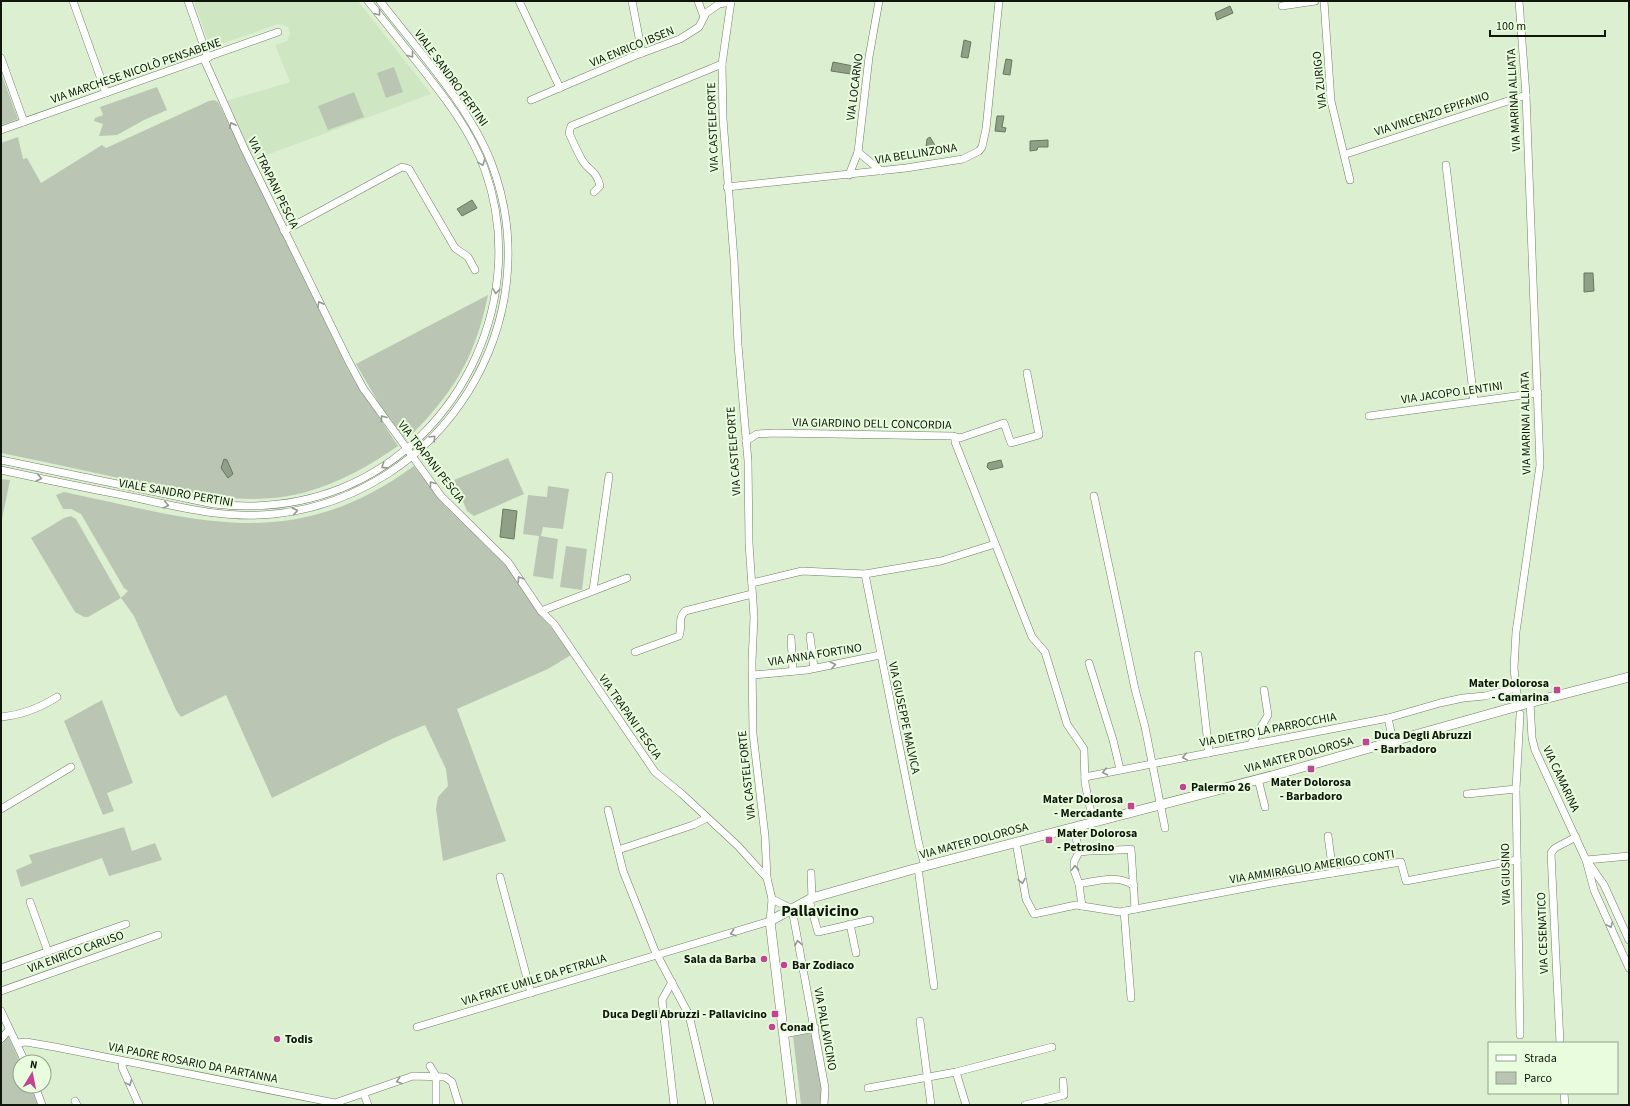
<svg xmlns="http://www.w3.org/2000/svg" width="1630" height="1106" viewBox="0 0 1630 1106" font-family="'Source Sans 3',sans-serif">
<rect width="100%" height="100%" fill="#dcf0d1"/>
<polygon fill="#cee7c2" points="194,1 358,1 431,94 253,160 226,101 290,82 275,45 287,41 290,34 288,27 278,24 210,48"/>
<g fill="#bac6b3">
<polygon points="394,67 403,92 386,98 377,73"/>
<polygon points="1,73 18,119 1,125"/>
<polygon points="157,87 167,110 144,120 117,135 99,136 103,124 94,121 95,118 103,115 100,107"/>
<polygon points="354,92 364,117 328,130 318,106"/>
<path d="M214,100l4,2 131,269 49,75c-29,20 -57,36 -92,46 -60,17 -124,-1 -183,-13 -41,-9 -81,-18 -122,-26v-310l17,-6 5,22 4,-1 14,25 61,-38 4,3 103,-47z"/>
<path d="M488,295c-13,64 -36,100 -82,145l-25,-33 -25,-43z"/>
<polygon points="508,458 524,494 474,516 467,511 454,480"/>
<path d="M414,466l31,40 61,59 32,48 13,14 20,28 -23,14 -91,40 49,132 -63,20 -7,-52 2,-12 10,-11 -2,-17 -21,-44 -31,13 -122,60 -46,-103 -45,22 -5,-7 -42,-94 -13,-18 -33,19h-4l-9,-5 -44,-74 33,-20 7,-2 5,3 45,79 7,-7 -4,-3 -43,-74 -10,-5h-8l-7,-14 8,-3c134,28 228,63 350,-26z"/>
<polygon points="1,479 10,480 1,524"/>
<polygon points="548,486 569,489 563,529 543,527 541,536 558,539 553,579 533,576 539,536 523,534 528,495 547,497"/>
<polygon points="566,546 587,549 582,590 560,587"/>
<polygon points="102,700 133,783 107,793 114,811 103,815 64,721"/>
<polygon points="124,827 132,851 155,843 162,860 109,876 102,858 21,887 16,870 32,863 29,855"/>
<polygon points="812,1033 822,1088 821,1105 801,1105 793,1036"/>
<polygon points="8,1036 20,1062 20,1086 30,1086 38,1105 1,1105 1,1046"/>
</g>
<g fill="#8fa086" stroke="#697761">
<polygon points="1230,6 1233,13 1217,20 1215,13"/>
<polygon points="964,40 971,42 968,58 961,57"/>
<polygon points="1006,59 1012,60 1010,75 1003,74"/>
<polygon points="833,62 853,66 851,74 831,71"/>
<polygon points="997,116 1004,116 1002,127 1006,128 1005,132 995,131"/>
<polygon points="930,137 936,147 933,149 932,156 925,155 927,139"/>
<polygon points="1048,140 1048,147 1038,147 1037,150 1030,151 1030,141"/>
<polygon points="472,200 477,208 462,216 457,209"/>
<polygon points="1584,273 1593,273 1594,291 1584,292"/>
<polygon points="224,459 227,460 233,474 228,478 221,468"/>
<polygon points="1001,460 1003,467 990,470 987,467 988,463"/>
<polygon points="503,509 517,511 514,539 500,537"/>
</g>
<g fill="none" stroke-linecap="round" stroke-linejoin="round">
<defs>
<g id="minor">
<polyline points="73,1 106,93"/>
<polyline points="188,1 208,58"/>
<polyline points="519,1 560,88"/>
<polyline points="632,1 642,53"/>
<polyline points="698,1 704,17"/>
<polyline points="1324,1 1331,101 1350,180"/>
<polyline points="1282,6 1315,1"/>
<polyline points="1,58 24,122"/>
<polyline points="204,59 244,148 348,360 363,388 441,496 508,562 541,611 554,624 655,772 682,794 738,846 767,878"/>
<polyline points="531,100 634,56 680,39 699,27 706,13 719,4 731,2"/>
<polyline points="1,130 278,32"/>
<polyline points="858,152 881,171"/>
<polyline points="1346,154 1526,95"/>
<polyline points="1446,165 1474,401"/>
<polyline points="849,175 858,152 869,57 879,1"/>
<polyline points="727,187 906,168 963,159 979,151 982,147 986,129 999,1"/>
<path d="M594,192l6,-6c-4,-17 -11,-14 -18,-26 -5,-9 -9,-18 -13,-27l2,-7 151,-62"/>
<polyline points="284,231 402,167 409,169 455,248 468,257 475,270"/>
<polyline points="1369,416 1538,393"/>
<polyline points="955,437 955,442 1032,637 1045,652 1067,724 1084,749 1085,783 1093,822"/>
<polyline points="746,441 757,434 774,433 952,436 960,438 1004,423 1011,443 1039,435 1027,373"/>
<path d="M1,460l213,44c43,5 88,0 128,-16 122,-50 187,-193 143,-318 -14,-39 -39,-71 -65,-104 -17,-21 -34,-43 -52,-65"/>
<path d="M1,470c45,10 91,19 136,28 45,10 90,21 137,16 169,-18 278,-193 217,-352 -22,-56 -74,-113 -111,-161"/>
<polyline points="1094,496 1135,689 1145,727 1165,828"/>
<polyline points="865,574 919,845 925,866"/>
<polyline points="752,583 802,571 865,574 941,561 995,544"/>
<polyline points="593,590 609,476"/>
<polyline points="541,611 627,578"/>
<polyline points="810,636 814,668"/>
<polyline points="791,638 793,671"/>
<path d="M635,652l44,-16c4,-9 -2,-17 6,-25l67,-17"/>
<polyline points="1198,655 1209,753"/>
<polyline points="1089,663 1113,740 1120,769"/>
<polyline points="753,675 807,670 880,655"/>
<polyline points="1516,688 1518,698"/>
<polyline points="1530,703 1532,738 1535,750 1586,860 1594,890 1629,968"/>
<polyline points="1520,714 1516,789 1520,1035"/>
<path d="M1,717c21,-2 39,-9 56,-20"/>
<polyline points="1393,741 1388,718 1440,703 1463,698 1485,696 1516,688 1514,668 1516,632 1540,465 1526,95 1519,1"/>
<polyline points="1251,744 1268,715 1264,690"/>
<polyline points="1085,777 1388,718"/>
<polyline points="1258,779 1265,807"/>
<polyline points="1467,794 1516,789"/>
<polyline points="1,809 71,767"/>
<polyline points="608,810 623,871 655,951 689,1015 710,1105"/>
<polyline points="1074,827 1079,852 1074,862 1074,870 1079,884 1082,906"/>
<polyline points="1328,836 1333,873"/>
<polyline points="1016,842 1026,899 1034,914 1076,905 1120,912 1277,882 1401,862 1406,881 1517,860"/>
<polyline points="618,850 693,825 707,818"/>
<path d="M1079,852c18,-2 34,-1 52,-3l4,60"/>
<polyline points="1586,860 1629,856"/>
<polyline points="1590,865 1604,885 1629,940"/>
<polyline points="918,868 934,986"/>
<polyline points="811,873 812,898"/>
<polyline points="500,877 531,993"/>
<path d="M1079,884c17,-3 41,-10 55,2"/>
<polyline points="772,899 792,909 825,1088 824,1105"/>
<polyline points="809,900 818,932 870,920"/>
<polyline points="30,902 48,952"/>
<polyline points="1124,911 1131,998"/>
<polyline points="850,924 856,953"/>
<polyline points="1,968 126,924"/>
<polyline points="672,982 662,1000 674,1105"/>
<polyline points="1,991 158,935"/>
<polyline points="1,1011 25,1062"/>
<polyline points="920,1021 931,1105"/>
<polyline points="417,1027 770,921 772,899 767,878 765,836 753,734 752,661 754,617 749,543 748,461 738,345 734,259 723,119 722,64 731,1"/>
<polyline points="784,1034 815,1028"/>
<polyline points="1,1039 9,1030"/>
<polyline points="17,1043 26,1042 55,1047 335,1103 413,1076 445,1077 452,1082 459,1105"/>
<polyline points="1560,1043 1551,853 1555,848 1576,837"/>
<polyline points="123,1061 122,1067 139,1105"/>
<polyline points="430,1066 436,1076 436,1105"/>
<polyline points="956,1072 966,1105"/>
<polyline points="35,1086 42,1105"/>
<polyline points="868,1088 956,1072 1052,1047"/>
<polyline points="1564,1093 1565,1105"/>
<polyline points="364,1094 368,1105"/>
<polyline points="75,1101 77,1105"/>
<polyline points="1025,1105 1064,1095 1063,1081"/>
</g>
<g id="tertiary">
<polyline points="1525,704 1629,677"/>
<polyline points="792,1105 770,921 812,898 910,870 1275,775 1415,735"/>
</g>
</defs>
<use href="#minor" stroke="#6e8064" stroke-width="8"/>
<use href="#tertiary" stroke="#6e8064" stroke-width="10"/>
<use href="#minor" stroke="#fff" stroke-width="7"/>
<use href="#tertiary" stroke="#fff" stroke-width="9"/>
<defs>
<polyline id="tertiary-bridge" points="1415,735 1525,704"/>
</defs>
<use href="#tertiary-bridge" stroke="#6e8064" stroke-width="10" stroke-linecap="butt"/>
<use href="#tertiary-bridge" stroke="#fff" stroke-width="9"/>
</g>
<defs><path id="oneway-chevron" d="M-2-3.5L2.5 0L-2 3.5" fill="none" stroke-width="1.6" stroke-linecap="round" stroke-linejoin="round"/></defs>
<g stroke="#939692">
<use href="#oneway-chevron" transform="translate(378 13) rotate(52)"/>
<use href="#oneway-chevron" transform="translate(411 55) rotate(52)"/>
<use href="#oneway-chevron" transform="translate(232 125) rotate(-115)"/>
<use href="#oneway-chevron" transform="translate(482 163) rotate(69)"/>
<use href="#oneway-chevron" transform="translate(496 291) rotate(98)"/>
<use href="#oneway-chevron" transform="translate(320 304) rotate(-116)"/>
<use href="#oneway-chevron" transform="translate(383 418) rotate(-126)"/>
<use href="#oneway-chevron" transform="translate(433 438) rotate(-46)"/>
<use href="#oneway-chevron" transform="translate(384 466) rotate(147)"/>
<use href="#oneway-chevron" transform="translate(39 478) rotate(12)"/>
<use href="#oneway-chevron" transform="translate(432 484) rotate(-127)"/>
<use href="#oneway-chevron" transform="translate(166 505) rotate(12)"/>
<use href="#oneway-chevron" transform="translate(295 511) rotate(-11)"/>
<use href="#oneway-chevron" transform="translate(520 579) rotate(-123)"/>
<use href="#oneway-chevron" transform="translate(833 665) rotate(-11)"/>
<use href="#oneway-chevron" transform="translate(1185 757) rotate(170)"/>
<use href="#oneway-chevron" transform="translate(1105 772) rotate(168)"/>
<use href="#oneway-chevron" transform="translate(1075 868) rotate(-92)"/>
<use href="#oneway-chevron" transform="translate(1022 881) rotate(80)"/>
<use href="#oneway-chevron" transform="translate(1610 925) rotate(66)"/>
<use href="#oneway-chevron" transform="translate(733 933) rotate(163)"/>
<use href="#oneway-chevron" transform="translate(798 943) rotate(-101)"/>
<use href="#oneway-chevron" transform="translate(399 1081) rotate(160)"/>
<use href="#oneway-chevron" transform="translate(129 1083) rotate(66)"/>
</g>
<g fill="#c14594" stroke="#e9fdde" stroke-width="1.5">
<rect x="1553" y="686" width="8" height="8" rx="2"/>
<rect x="1362" y="738" width="8" height="8" rx="2"/>
<rect x="1307" y="765" width="8" height="8" rx="2"/>
<circle cx="1183" cy="787" r="4"/>
<rect x="1127" y="802" width="8" height="8" rx="2"/>
<rect x="1045" y="836" width="8" height="8" rx="2"/>
<circle cx="764" cy="959" r="4"/>
<circle cx="784" cy="965" r="4"/>
<rect x="771" y="1010" width="8" height="8" rx="2"/>
<circle cx="772" cy="1027" r="4"/>
<circle cx="277" cy="1039" r="4"/>
</g>
<g text-anchor="middle" dominant-baseline="central" stroke-width="4" stroke-linejoin="round" paint-order="stroke">
<g font-size="12" fill="#0f160c" stroke="#e9fdde">
<text transform="translate(632 47) rotate(-22)">VIA ENRICO IBSEN</text>
<text transform="translate(136 71) rotate(-19)">VIA MARCHESE NICOLÒ PENSABENE</text>
<text transform="translate(451 78) rotate(54)">VIALE SANDRO PERTINI</text>
<text transform="translate(1320 80) rotate(-96)">VIA ZURIGO</text>
<text transform="translate(855 87) rotate(-83)">VIA LOCARNO</text>
<text transform="translate(1514 100) rotate(-93)">VIA MARINAI ALLIATA</text>
<text transform="translate(1432 114) rotate(-18)">VIA VINCENZO EPIFANIO</text>
<text transform="translate(713 127) rotate(-92)">VIA CASTELFORTE</text>
<text transform="translate(916 154) rotate(-9)">VIA BELLINZONA</text>
<text transform="translate(273 183) rotate(64)">VIA TRAPANI PESCIA</text>
<text transform="translate(1452 393) rotate(-8)">VIA JACOPO LENTINI</text>
<text transform="translate(1526 423) rotate(-91)">VIA MARINAI ALLIATA</text>
<text transform="translate(872 424) rotate(1)">VIA GIARDINO DELL CONCORDIA</text>
<text transform="translate(734 451) rotate(-94)">VIA CASTELFORTE</text>
<text transform="translate(431 462) rotate(52)">VIA TRAPANI PESCIA</text>
<text transform="translate(176 493) rotate(10)">VIALE SANDRO PERTINI</text>
<text transform="translate(815 655) rotate(-9)">VIA ANNA FORTINO</text>
<text transform="translate(630 717) rotate(55)">VIA TRAPANI PESCIA</text>
<text transform="translate(904 718) rotate(78)">VIA GIUSEPPE MALVICA</text>
<text transform="translate(1268 730) rotate(-11)">VIA DIETRO LA PARROCCHIA</text>
<text transform="translate(1299 755) rotate(-15)">VIA MATER DOLOROSA</text>
<text transform="translate(747 775) rotate(-96)">VIA CASTELFORTE</text>
<text transform="translate(1561 779) rotate(65)">VIA CAMARINA</text>
<text transform="translate(974 841) rotate(-15)">VIA MATER DOLOROSA</text>
<text transform="translate(1312 867) rotate(-9)">VIA AMMIRAGLIO AMERIGO CONTI</text>
<text transform="translate(1506 874) rotate(-91)">VIA GIUSINO</text>
<text transform="translate(1543 933) rotate(-92)">VIA CESENATICO</text>
<text transform="translate(76 952) rotate(-20)">VIA ENRICO CARUSO</text>
<text transform="translate(534 980) rotate(-17)">VIA FRATE UMILE DA PETRALIA</text>
<text transform="translate(825 1029) rotate(80)">VIA PALLAVICINO</text>
<text transform="translate(193 1063) rotate(11)">VIA PADRE ROSARIO DA PARTANNA</text>
</g>
<g font-size="12" font-weight="bold" fill="#0f160c" stroke="#e9fdde" text-anchor="start">
<text x="1549" y="683" text-anchor="end">Mater Dolorosa<tspan x="1549" dy="14">- Camarina</tspan></text>
<text x="1374" y="735">Duca Degli Abruzzi<tspan x="1374" dy="14">- Barbadoro</tspan></text>
<text x="1311" y="782" text-anchor="middle">Mater Dolorosa<tspan x="1311" dy="14">- Barbadoro</tspan></text>
<text x="1191" y="787">Palermo 26</text>
<text x="1123" y="799" text-anchor="end">Mater Dolorosa<tspan x="1123" dy="14">- Mercadante</tspan></text>
<text x="1057" y="833">Mater Dolorosa<tspan x="1057" dy="14">- Petrosino</tspan></text>
<text x="756" y="959" text-anchor="end">Sala da Barba</text>
<text x="792" y="965">Bar Zodiaco</text>
<text x="767" y="1014" text-anchor="end">Duca Degli Abruzzi - Pallavicino</text>
<text x="780" y="1027">Conad</text>
<text x="285" y="1039">Todis</text>
</g>
<g font-size="16" font-weight="bold" fill="#0f160c" stroke="#e9fdde">
<text x="820" y="911">Pallavicino</text>
</g>
</g>
<rect width="1630" height="1106" fill="none" stroke="#0f160c" stroke-width="4"/>
<rect x="1488" y="1042" width="130" height="52" fill="#e9fdde" stroke="#92a18a"/>
<rect x="1496" y="1055" width="20" height="6" fill="#ffffff" stroke="#92a18a"/>
<text x="1524" y="1062" font-size="12" fill="#0f160c">Strada</text>
<rect x="1496" y="1072" width="20" height="12" fill="#bac6b3" stroke="#92a18a"/>
<text x="1524" y="1082" font-size="12" fill="#0f160c">Parco</text>
<g transform="translate(32 1074) rotate(10)"><circle r="19" fill="#e9fdde" stroke="#92a18a"/>
<path d="M0-3L7 15L0 10L-7 15Z" fill="#c14594"/>
<text y="-6" font-size="11" font-weight="bold" text-anchor="middle" fill="#0f160c">N</text>
</g>
<path d="M1490 30v6h115v-6" fill="none" stroke="#0f160c" stroke-width="2"/>
<text x="1496" y="30" font-size="12" fill="#0f160c" stroke="#e9fdde" stroke-width="3" paint-order="stroke">100 m</text>
</svg>
